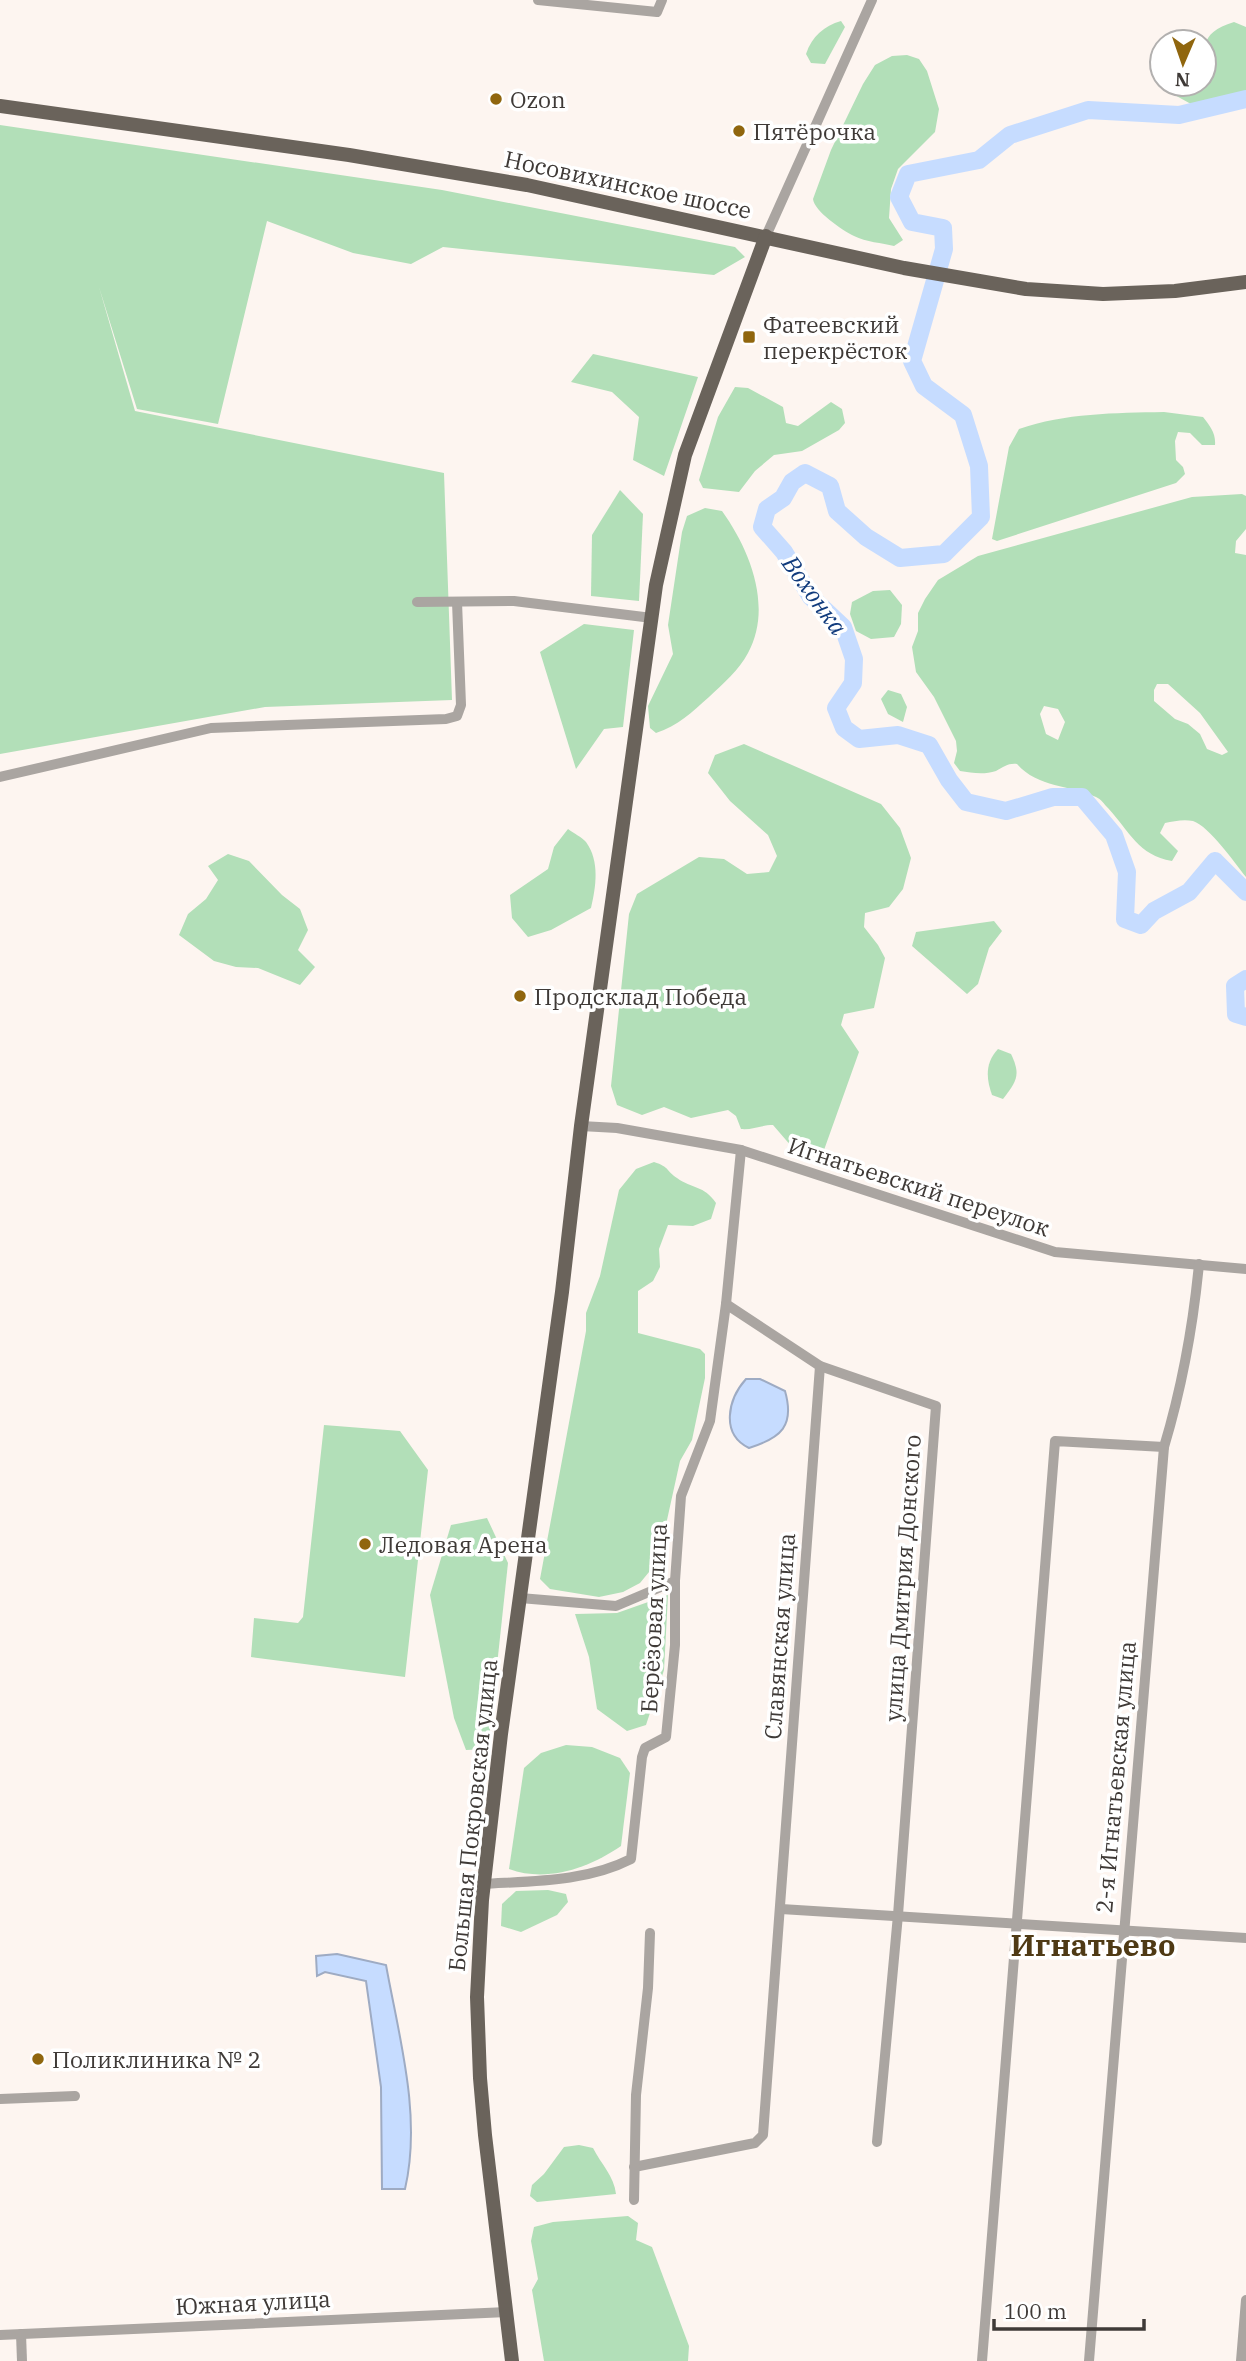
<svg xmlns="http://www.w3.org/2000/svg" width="1246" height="2361" viewBox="0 0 1246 2361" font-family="'IBM Plex Serif',serif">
<rect width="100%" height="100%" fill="#fdf5f0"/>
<g fill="#b2dfb8" fill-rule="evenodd">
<path d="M841,21l4,6 -20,37 -14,-1 -5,-9c6,-18 18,-28 35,-33z"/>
<path d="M1234,22l12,5v66l-55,11 -20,-11 -5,-9h38c0,-33 -7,-51 30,-62z"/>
<path d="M907,55l12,4 8,12 12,38 -4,23 -37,37 -7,20 -2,29 14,22 -9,6c-12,-3 -28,-4 -40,-10 -12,-6 -40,-25 -41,-37l18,-49 32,-66 12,-19 17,-9z"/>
<polygon points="0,125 442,190 735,247 745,257 714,275 443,247 411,264 353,253 267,221 218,424 137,409 99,287 135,411 444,473 452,700 265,707 0,754"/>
<polygon points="593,354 698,377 664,476 633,460 639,417 612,392 571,382"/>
<polygon points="735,387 748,388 783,407 786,423 798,426 831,402 842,409 845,423 839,430 802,451 774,455 755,471 739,492 703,488 699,480 718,417"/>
<path d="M1164,412l39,5c7,9 13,16 12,28h-13l-12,-12 -12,-1 -3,9 1,19 7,7 2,7 -9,9 -179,58 -5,-2 17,-92 10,-18c46,-16 96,-16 145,-17z"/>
<polygon points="620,490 643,514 639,601 591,596 592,535"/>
<path d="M1242,494l4,2v33l-10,12 -1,12 11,2v322c-12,-15 -36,-50 -53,-56 -9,-2 -19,0 -28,2l-5,10 18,18 -6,10c-34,-6 -42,-29 -64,-53 -4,-4 -7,-9 -12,-11 -26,-12 -58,-9 -79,-33 -9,-1 -13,3 -21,7 -12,4 -24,2 -36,0l-6,-8 3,-12 -1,-10 -22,-44 -18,-25 -4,-25 6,-16v-18l7,-14 13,-19 40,-24 214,-59zM1157,684h11l32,29 28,39 -6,3 -15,-6 -7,-15 -12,-10 -13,-5 -21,-18v-11zM1044,706l14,3 7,13 -7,18 -12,-6 -6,-20z"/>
<path d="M705,508l17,3c28,39 51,96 26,142 -9,17 -25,31 -39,44 -17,15 -31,29 -53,36l-6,-5 -2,-22 25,-52 -5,-29 14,-93 5,-16z"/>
<polygon points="890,590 902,605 901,624 894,637 871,639 856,631 850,614 852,602 873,591"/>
<polygon points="584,624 634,630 623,727 604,729 576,769 540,652"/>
<polygon points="888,690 901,694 907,707 903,722 888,714 881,699"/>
<path d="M744,744l137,60 19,24 11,30 -8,31 -14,18 -24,6 -1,14 14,18 7,13 -11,50 -30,6 -3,11 18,27 -35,98 -11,5 -21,-8 -19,-22c-12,0 -20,5 -32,4l-5,-13 -8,-6 -37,8 -27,-11 -22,8 -25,-10 -6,-19 18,-172 8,-20 62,-37 25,2 23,15 22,-2 8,-16 -9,-21 -38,-34 -22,-28 7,-18z"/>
<path d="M568,829c5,4 14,8 18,13 14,19 10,45 5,66l-40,22 -23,7 -16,-19 -2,-23 38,-26 6,-22z"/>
<polygon points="228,854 249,861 282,895 300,909 308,930 298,950 315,967 300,985 258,968 236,967 214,961 179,935 188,914 206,899 218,880 208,866"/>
<polygon points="994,921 1002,931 989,948 978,984 967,994 912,946 916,932"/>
<path d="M998,1049l13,5c10,21 6,27 -8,45l-11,-4c-6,-17 -7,-32 6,-46z"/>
<path d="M654,1162c16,5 12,9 23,16 15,11 27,7 39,25l-5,16 -18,7 -25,-1 -9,24 1,18 -7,14 -15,10v42l62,16 5,5v24l-13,62 -12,21 -22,100 -18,22 -17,9 -24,5 -49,-8 -10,-10 46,-248v-18l14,-37 19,-86 17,-21z"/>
<polygon points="324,1425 400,1431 428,1470 405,1677 251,1657 254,1618 298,1623 303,1617"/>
<polygon points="487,1518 508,1563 488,1749 466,1750 454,1718 430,1595 451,1525"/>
<polygon points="668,1595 664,1670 646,1725 627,1731 597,1709 589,1657 575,1614 617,1613"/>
<path d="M566,1745l26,2 28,11 10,15 -9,73c-32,22 -74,37 -112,23l15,-101 17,-15z"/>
<polygon points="548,1890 566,1894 568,1902 557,1915 521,1932 501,1926 502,1904 516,1891"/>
<path d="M579,2145l14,3c8,16 21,28 23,46l-79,8 -7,-6 2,-11 12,-11 20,-27z"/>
<polygon points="628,2216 638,2223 636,2240 652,2247 689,2346 688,2361 544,2361 532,2290 538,2279 531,2241 534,2227 553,2222"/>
</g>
<g fill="#c6dcff" stroke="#9eabc3" stroke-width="2">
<path d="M746,1379h14l25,12c10,35 -4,47 -36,57 -29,-14 -21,-49 -3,-69z"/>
<path d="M337,1954l49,11c13,72 36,151 19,224h-23l-1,-102 -15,-106 -41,-9 -8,4 -1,-20z"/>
</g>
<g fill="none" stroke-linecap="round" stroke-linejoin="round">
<g stroke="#c6dcff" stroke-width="18">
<polyline points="1246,99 1179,115 1088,110 1010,135 979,160 908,174 899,197 912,222 943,228 944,249 912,361 924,386 963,415 979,466 981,517 944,554 900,558 866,537 837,511 830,486 805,473 792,482 783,498 767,509 762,527 784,552 811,597 843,627 854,659 853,683 836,708 844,728 859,739 898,735 929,745 949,780 966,802 1006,811 1053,797 1082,797 1114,835 1127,872 1125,919 1141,925 1154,911 1189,892 1215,861 1246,892"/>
<polyline points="1246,979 1235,986 1236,1014 1246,1017"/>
</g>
<g stroke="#aaa5a1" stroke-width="10">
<polyline points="538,0 657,12 662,0"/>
<polyline points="766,236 872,0"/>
<polyline points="417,602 514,601 652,618"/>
<polyline points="0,777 211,728 446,719 457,716 461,705 457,602"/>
<polyline points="581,1126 617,1128 741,1150 1055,1252 1246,1269"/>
<polyline points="726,1304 820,1366 936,1406 898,1915 877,2142"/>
<polyline points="520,1598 616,1606 675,1581"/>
<path d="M483,1884c50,-3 103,-2 148,-25l11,-102 3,-9 21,-11 9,-92v-64l6,-85 29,-75 16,-117 15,-154"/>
<polyline points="781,1909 1246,1938"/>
<polyline points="0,2099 75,2096"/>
<polyline points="634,2167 755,2143 763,2135 820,1366"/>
<polyline points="634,2200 636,2095 648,1988 650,1933"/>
<polyline points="21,2334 22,2361"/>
<polyline points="0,2335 507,2312"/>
<polyline points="982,2361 1055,1441 1164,1447"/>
<path d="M1089,2361l75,-914c18,-60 29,-120 35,-183"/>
<polyline points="1241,2361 1246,2300"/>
</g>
<g stroke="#6a635b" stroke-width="14">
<polyline points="0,106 349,155 527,185 904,268 1026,289 1103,294 1175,291 1246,282"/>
<polyline points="512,2361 485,2135 480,2078 477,1997 482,1900 501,1734 562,1292 581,1126 656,585 685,455 766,236"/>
</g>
</g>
<g fill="#90660e" stroke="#fff" stroke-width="2.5">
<circle cx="496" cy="99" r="7"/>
<circle cx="739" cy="131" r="7"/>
<rect x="742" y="330" width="14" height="14" rx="3.5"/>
<circle cx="520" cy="996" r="7"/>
<circle cx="365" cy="1544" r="7"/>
<circle cx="38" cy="2059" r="7"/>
</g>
<g text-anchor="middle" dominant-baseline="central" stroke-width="7" stroke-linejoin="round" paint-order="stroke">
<g font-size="23" fill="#3f3a37" stroke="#fff" text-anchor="start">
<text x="510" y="99">Ozon</text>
<text x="753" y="131">Пятёрочка</text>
<text x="763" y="324">Фатеевский<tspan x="763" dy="26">перекрёсток</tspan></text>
<text x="534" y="996">Продсклад Победа</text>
<text x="379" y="1544">Ледовая Арена</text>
<text x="52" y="2059">Поликлиника № 2</text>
</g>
<g font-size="23" fill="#3f3a37" stroke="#fff">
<text transform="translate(628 184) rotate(12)">Носовихинское шоссе</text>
<text transform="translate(919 1186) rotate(18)">Игнатьевский переулок</text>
<text transform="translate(902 1578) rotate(-86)">улица Дмитрия Донского</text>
<text transform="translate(653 1618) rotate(-87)">Берёзовая улица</text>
<text transform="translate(779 1636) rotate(-86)">Славянская улица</text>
<text transform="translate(1115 1777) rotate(-85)">2-я Игнатьевская улица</text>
<text transform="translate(472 1815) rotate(-84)">Большая Покровская улица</text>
<text transform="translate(253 2302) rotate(-3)">Южная улица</text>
</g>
<g font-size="24" font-style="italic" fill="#123c7d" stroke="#fff">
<text transform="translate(815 595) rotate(54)">Вохонка</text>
</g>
<g font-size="30" font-weight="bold" fill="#4f3a15" stroke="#fff">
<text x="1093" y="1944">Игнатьево</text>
</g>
</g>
<g transform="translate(1183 63) rotate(182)"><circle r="33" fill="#ffffff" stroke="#b2b0af" stroke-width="2"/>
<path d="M0-5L12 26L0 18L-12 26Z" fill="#90660e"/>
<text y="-10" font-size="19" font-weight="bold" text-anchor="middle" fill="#3f3a37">N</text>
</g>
<path d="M994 2319v10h150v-10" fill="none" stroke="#3f3a37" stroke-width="3.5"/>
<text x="1004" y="2319" font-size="21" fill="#3f3a37" stroke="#ffffff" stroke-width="5" paint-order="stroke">100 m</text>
</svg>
